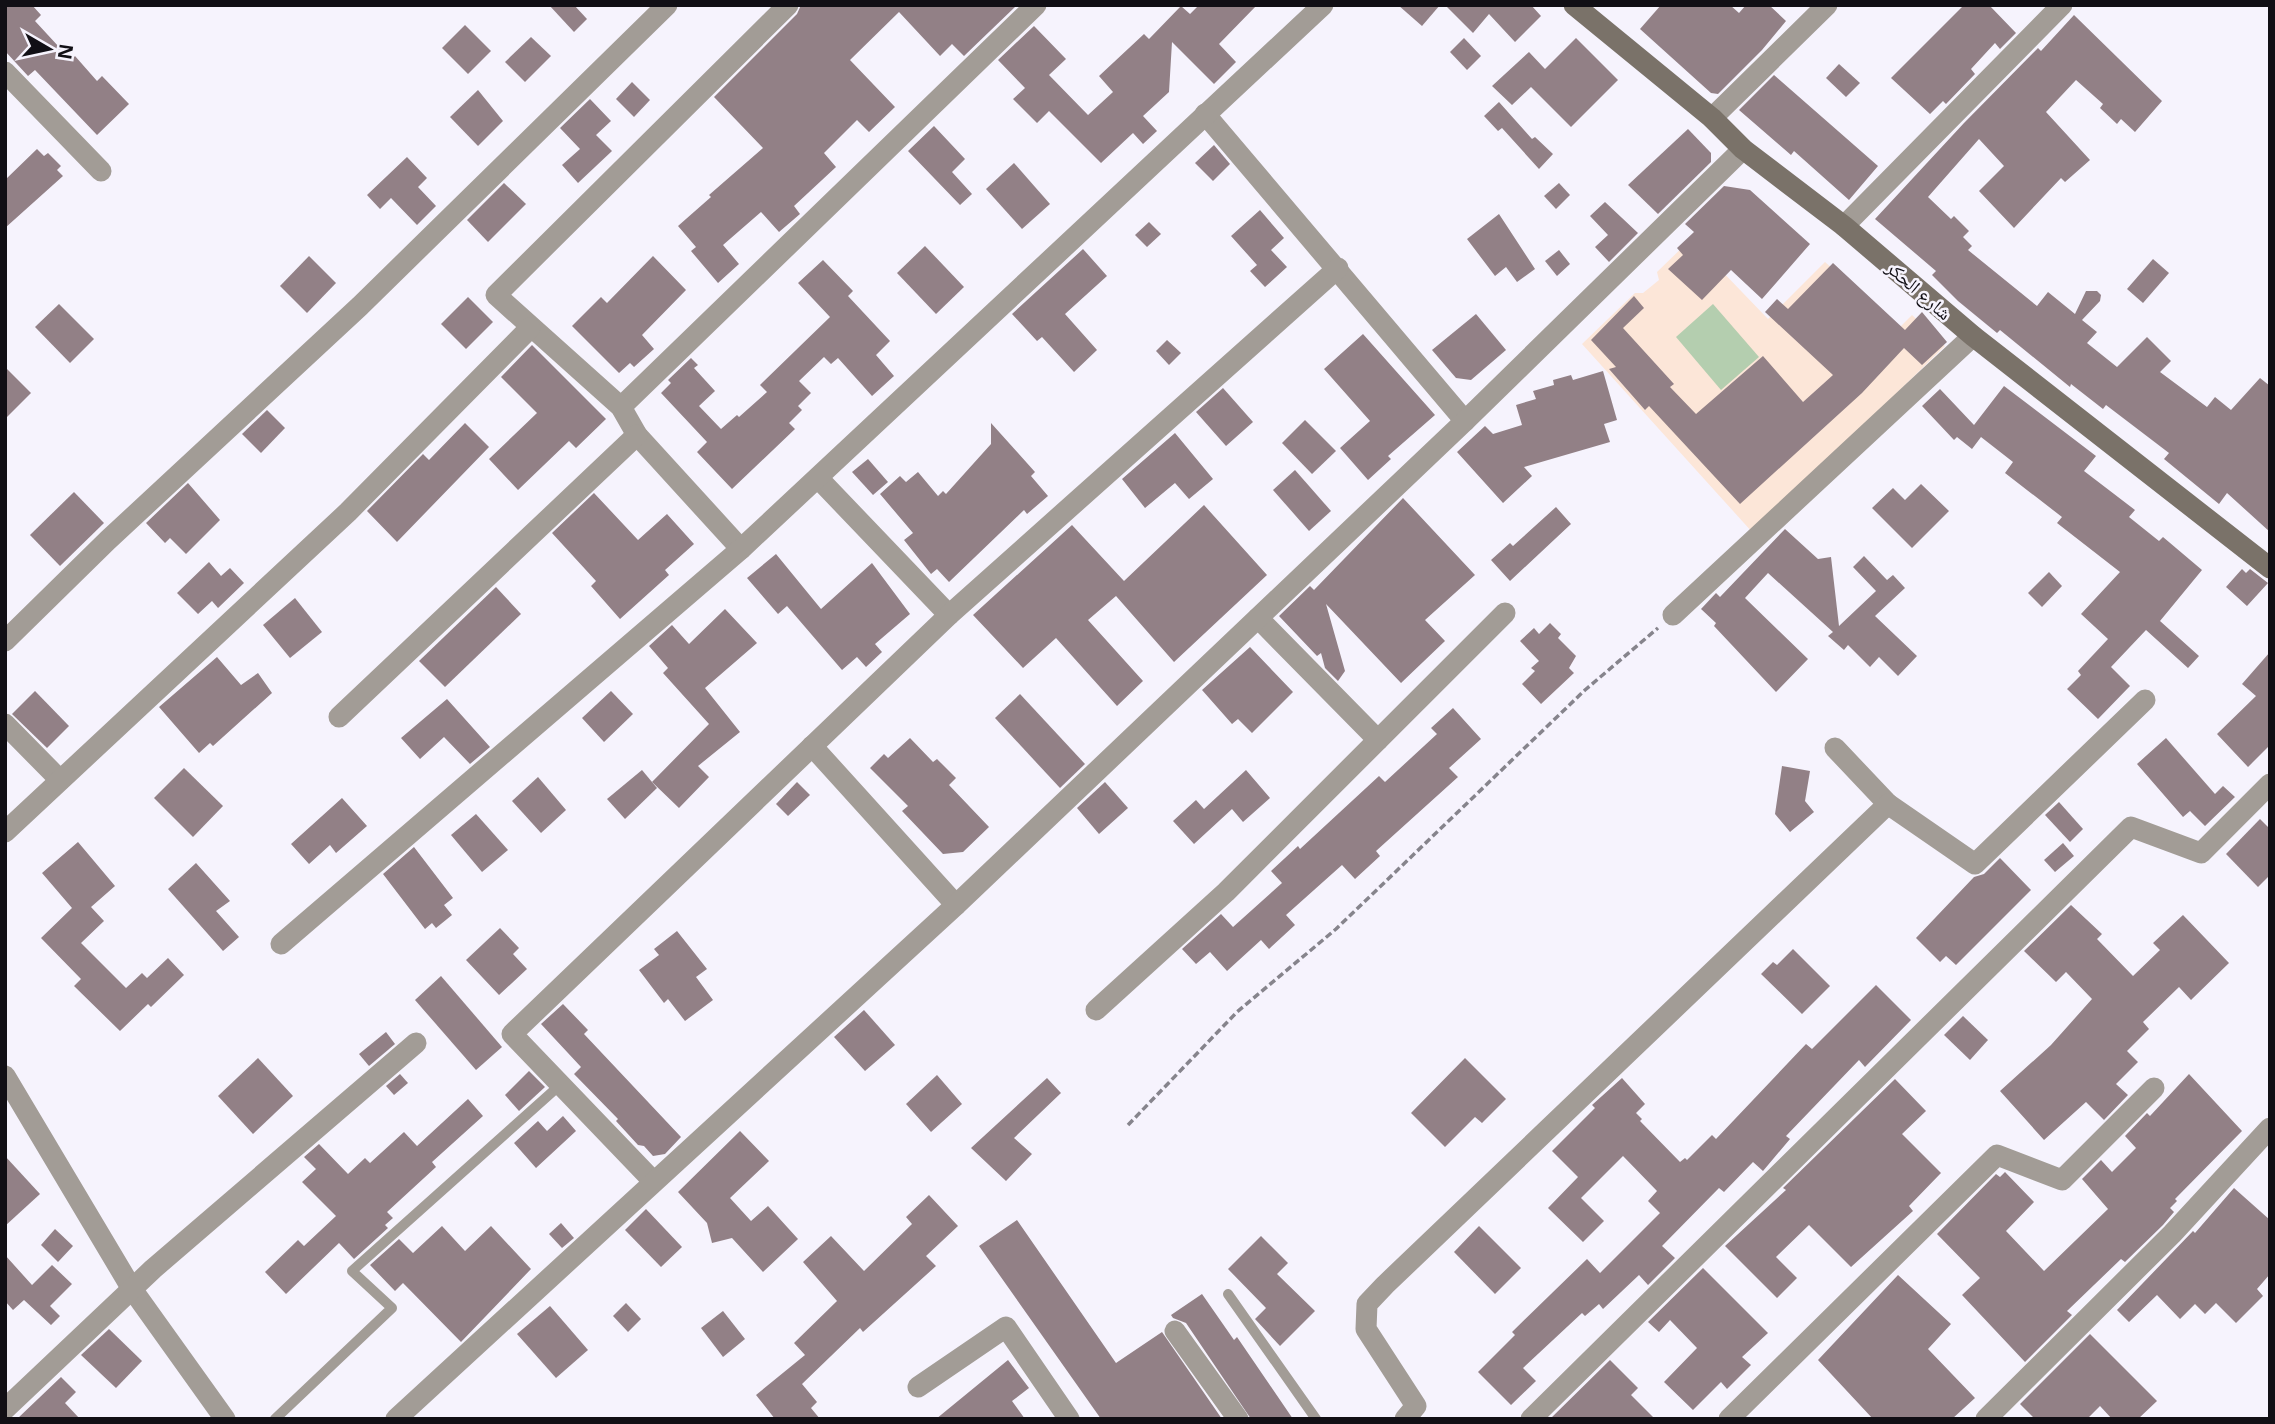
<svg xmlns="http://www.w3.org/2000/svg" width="2275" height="1424" viewBox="0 0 2275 1424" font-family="'Noto Sans','Noto Naskh Arabic',sans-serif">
<rect width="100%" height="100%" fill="#f6f3fd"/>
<polygon fill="#fce6d8" points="1691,239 1768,319 1825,262 1900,327 1912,315 1945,346 1753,533 1582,344 1635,293 1643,293 1659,280 1657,272"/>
<polygon fill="#b4ceaf" points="1713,304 1759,357 1721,390 1676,337"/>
<g fill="#928086">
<polygon points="5,5 32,5 41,15 35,21 71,60 75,56 97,81 102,76 129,104 97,135 35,70 28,76 5,51"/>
<polygon points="549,5 574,5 587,19 574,32"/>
<polygon points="801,5 1015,7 964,56 952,44 940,56 899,12 850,60 895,107 869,132 857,120 824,153 836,167 794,206 800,214 779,232 761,212 723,245 739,264 718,283 691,251 696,247 678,226 711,197 709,195 763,148 714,97 797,14"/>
<polygon points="1199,5 1257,5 1219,44 1236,62 1214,84 1172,42 1169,92 1143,116 1157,131 1143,144 1133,133 1101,163 1049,111 1037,123 1013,99 1025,88 998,60 1034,26 1066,59 1049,75 1088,115 1113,92 1099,76 1144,34 1149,39 1181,6 1190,14"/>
<polygon points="1398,5 1440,5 1422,26"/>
<polygon points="1445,5 1531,5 1541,16 1515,42 1489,14 1473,33"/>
<polygon points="1661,5 1730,5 1739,13 1746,5 1769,5 1786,21 1762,50 1718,94 1711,93 1640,29"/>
<polygon points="1964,5 1989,5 2016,33 2000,49 1995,43 1971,69 1975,74 1946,104 1943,101 1930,114 1891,78"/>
<polygon points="2074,15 2162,101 2135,132 2121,119 2117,124 2100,108 2103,104 2076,80 2046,112 2090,160 2065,182 2061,178 2014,228 1979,191 2004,166 1979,139 1928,197 1951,219 1954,216 1969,231 1963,237 1972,246 1968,250 2037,306 2048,292 2075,314 2086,291 2097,291 2101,295 2100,301 2082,320 2097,332 2087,343 2117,367 2147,337 2171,361 2160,372 2207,407 2215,397 2231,410 2260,378 2270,386 2270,532 2227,493 2219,504 2164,459 2169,453 2106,405 2103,409 2071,384 2070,387 2000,330 1997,333 1958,301 1932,275 1936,271 1875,219 1964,123 2038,48 2041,51"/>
<polygon points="465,25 491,51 468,74 442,48"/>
<polygon points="531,37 551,56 525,82 505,62"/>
<polygon points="1464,38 1481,56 1467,70 1450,52"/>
<polygon points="1576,38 1618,80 1571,127 1531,87 1512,105 1492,86 1529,52 1545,69"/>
<polygon points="1839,64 1860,83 1846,97 1826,78"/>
<polygon points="1774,75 1878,166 1849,200 1794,151 1791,155 1739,110"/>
<polygon points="632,82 650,100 634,117 616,99"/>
<polygon points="478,90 503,121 478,146 450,117"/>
<polygon points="590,99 611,121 596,135 612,151 578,183 562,165 580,149 560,128"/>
<polygon points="1499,102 1532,139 1535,137 1553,154 1539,169 1502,128 1498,131 1484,116"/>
<polygon points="934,126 965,159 952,172 972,194 960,205 908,151"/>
<polygon points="1688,129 1711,153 1711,162 1658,214 1628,185"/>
<polygon points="1214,145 1230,164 1213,181 1195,163"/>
<polygon points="37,149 44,156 48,153 61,166 57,170 63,176 5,228 5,180"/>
<polygon points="407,157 427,178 418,187 436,206 417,225 391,198 380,209 367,195"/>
<polygon points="1014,163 1050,204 1022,229 986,189"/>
<polygon points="504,183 526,204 488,242 467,220"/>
<polygon points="1559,183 1570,195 1556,209 1544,196"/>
<polygon points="1724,186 1750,190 1810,244 1762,299 1731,270 1702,300 1668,269 1683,255 1677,248 1694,232 1685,224"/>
<polygon points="1605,202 1638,233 1609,262 1595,247 1608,235 1590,216"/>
<polygon points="1260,210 1284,238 1271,250 1287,267 1265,287 1250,271 1257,265 1231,236"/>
<polygon points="1499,214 1535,269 1517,282 1506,267 1495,276 1467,239"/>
<polygon points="1149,222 1161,234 1147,247 1135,235"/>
<polygon points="925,246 964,287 936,314 897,273"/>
<polygon points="1083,249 1107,276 1065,314 1097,350 1074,372 1042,337 1037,341 1012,314"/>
<polygon points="1559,250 1570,264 1557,276 1545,261"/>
<polygon points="309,256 336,283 307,313 280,286"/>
<polygon points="653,256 686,290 642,335 654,349 634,367 630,363 619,373 572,326 601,297 607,303"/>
<polygon points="2153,259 2169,273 2143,303 2127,289"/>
<polygon points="823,260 853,291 848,296 890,341 876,355 894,376 872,396 838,358 831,364 824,357 799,381 811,393 798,406 802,410 789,423 795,429 732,489 697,452 707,442 661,393 671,383 668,380 691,358 698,365 694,368 715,391 699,406 721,429 737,415 739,417 767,392 760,385 830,317 798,283"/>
<polygon points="1833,263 1905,330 1922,312 1947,342 1922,365 1904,348 1862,393 1740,504 1649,406 1645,410 1609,369 1616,367 1591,340 1634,296 1644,308 1623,328 1674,384 1670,387 1696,414 1763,356 1803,402 1833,375 1765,312 1777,299 1788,309"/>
<polygon points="468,297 493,322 466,349 441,324"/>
<polygon points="59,304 94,339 70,363 35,327"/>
<polygon points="1476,314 1506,350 1471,380 1456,378 1432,350"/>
<polygon points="1363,334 1435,415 1388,456 1391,459 1368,480 1340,448 1370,421 1324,369"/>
<polygon points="1167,340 1181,353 1169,365 1156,351"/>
<polygon points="532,345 606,419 576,448 569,441 518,490 489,459 537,413 501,377"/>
<polygon points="5,367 31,393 5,419"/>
<polygon points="1603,371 1617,420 1604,424 1610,442 1524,467 1532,476 1503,503 1457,452 1485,426 1493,434 1522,425 1516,405 1536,399 1533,391 1554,385 1553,380 1571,375 1573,380"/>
<polygon points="2004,386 2096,456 2084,471 2135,510 2129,517 2159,541 2163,537 2202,570 2160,621 2199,656 2188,668 2146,630 2111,667 2130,686 2098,719 2067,689 2081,675 2078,671 2108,639 2081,614 2120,572 2057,523 2062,517 2005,473 2013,462 1981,437 1972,449 1957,437 1954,440 1922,406 1940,389 1974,425"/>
<polygon points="1223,388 1253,422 1226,446 1196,412"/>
<polygon points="267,410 285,428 261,453 242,434"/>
<polygon points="1305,420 1336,451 1312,474 1282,443"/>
<polygon points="465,423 489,447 397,542 367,511 423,454 429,460"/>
<polygon points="991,423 1035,472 1031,476 1048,496 1027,514 1024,510 949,582 937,569 931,574 904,540 913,533 880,494 900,476 906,482 918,472 938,496 943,491 946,494 991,444"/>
<polygon points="1175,433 1213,479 1189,499 1175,483 1145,508 1122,479"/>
<polygon points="868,459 888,482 873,495 852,472"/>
<polygon points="1295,470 1331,511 1309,531 1273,490"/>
<polygon points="188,483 220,520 186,554 170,538 165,543 146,523"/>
<polygon points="1921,484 1949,511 1912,548 1872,508 1893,488 1905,500"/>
<polygon points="74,492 104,523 60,566 30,535"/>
<polygon points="594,493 638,540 667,514 694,544 665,570 669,575 620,619 591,586 596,581 552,533"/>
<polygon points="1403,498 1475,575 1425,620 1445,641 1401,683 1326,604 1345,671 1338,681 1325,668 1321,653 1317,656 1279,616 1310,586 1314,590"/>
<polygon points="1204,505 1267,575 1174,662 1116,596 1088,620 1143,681 1117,706 1056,638 1023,668 973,615 1072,525 1124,581"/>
<polygon points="1556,507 1571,524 1510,581 1491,560 1510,543 1513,546"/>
<polygon points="1785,529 1818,559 1831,557 1839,626 1876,591 1853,567 1864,556 1887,580 1893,575 1905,588 1875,616 1917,656 1898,676 1879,657 1870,667 1848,645 1844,650 1828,636 1833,632 1768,573 1745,598 1808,659 1776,692 1714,626 1716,623 1701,609 1716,593 1720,597"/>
<polygon points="776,554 821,609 872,563 910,614 875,644 882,652 866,667 857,657 842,670 787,606 778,614 747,578"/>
<polygon points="209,562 221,576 230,568 244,583 218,608 212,601 198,614 177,593"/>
<polygon points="2242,569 2246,573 2250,569 2268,583 2247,606 2226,587"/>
<polygon points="2049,572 2062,586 2042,607 2028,593"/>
<polygon points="496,587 521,614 445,687 419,661"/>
<polygon points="295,598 322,632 290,658 263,625"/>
<polygon points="725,609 757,643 705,688 740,732 698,766 709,777 679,808 652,782 709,724 663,673 668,668 649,646 672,625 689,644"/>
<polygon points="1550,623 1561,634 1558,638 1576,656 1569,668 1574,673 1541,704 1522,684 1535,671 1531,668 1539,661 1520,641 1534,628 1539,634"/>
<polygon points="1250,647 1293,692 1252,733 1238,719 1232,724 1202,690"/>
<polygon points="2270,652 2270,745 2248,767 2217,734 2256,696 2242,684"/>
<polygon points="217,657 241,685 258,673 272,693 213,746 210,743 199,753 159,707"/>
<polygon points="35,691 69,726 47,748 12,714"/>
<polygon points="611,691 633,714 604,742 582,718"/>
<polygon points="1020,694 1085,764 1060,788 995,718"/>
<polygon points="447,699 490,747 470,764 444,737 420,759 401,738"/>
<polygon points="1453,708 1481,739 1449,768 1458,777 1376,851 1380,856 1355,879 1342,865 1286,915 1295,925 1269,949 1261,940 1227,971 1210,952 1196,964 1182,949 1221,914 1233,927 1282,883 1271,871 1298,846 1300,849 1379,776 1385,782 1437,734 1431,728"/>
<polygon points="910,738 933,762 937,759 956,778 949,785 989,827 963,852 943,854 902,811 908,806 870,768 884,754 888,758"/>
<polygon points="2166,738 2215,794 2223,786 2235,797 2205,826 2190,811 2183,817 2137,764"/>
<polygon points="1782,766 1810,771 1805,801 1814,812 1790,832 1775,814"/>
<polygon points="184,768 223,806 193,837 154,798"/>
<polygon points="642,770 657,788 625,819 607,799"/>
<polygon points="1246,770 1270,798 1243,822 1232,809 1194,844 1173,821 1196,800 1204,809"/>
<polygon points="538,777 566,810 541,833 512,801"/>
<polygon points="797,782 810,795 788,816 776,804"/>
<polygon points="1105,782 1128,808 1099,834 1077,808"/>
<polygon points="342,798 367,826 336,853 330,845 309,864 291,844"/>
<polygon points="2059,802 2083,829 2070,842 2045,815"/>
<polygon points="476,814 508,850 482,872 451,835"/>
<polygon points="2260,819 2270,829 2270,875 2258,887 2226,854"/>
<polygon points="78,842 115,886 91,907 104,921 81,943 126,988 142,973 147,978 168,958 184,975 151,1007 148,1004 120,1031 74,986 81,979 41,938 72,908 42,873"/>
<polygon points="2063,843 2074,856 2055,872 2044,860"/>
<polygon points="414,847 453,898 444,905 452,915 436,928 432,923 425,929 383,874"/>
<polygon points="2000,858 2031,890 1956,965 1946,956 1940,962 1916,938 1974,877 1984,874"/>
<polygon points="196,863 230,901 216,911 239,937 223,951 168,889"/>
<polygon points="2071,905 2102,934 2097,939 2133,976 2160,950 2153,943 2183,915 2229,963 2191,1000 2179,987 2143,1022 2149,1029 2127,1051 2138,1062 2116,1084 2128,1095 2104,1120 2086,1102 2044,1140 2000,1091 2051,1045 2092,999 2066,972 2056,982 2024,951"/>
<polygon points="500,928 519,948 513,954 527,969 499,995 466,960"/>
<polygon points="677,931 707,969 696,977 713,1000 685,1021 668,999 664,1003 639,970 659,955 654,949"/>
<polygon points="1793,949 1830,986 1802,1014 1761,974 1773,962 1777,965"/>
<polygon points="441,976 502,1047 476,1070 415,1000"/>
<polygon points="1876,985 1911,1020 1865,1067 1859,1060 1786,1136 1790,1139 1763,1171 1753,1162 1724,1192 1719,1188 1662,1246 1675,1258 1648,1285 1639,1275 1603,1309 1599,1304 1585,1316 1582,1313 1523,1368 1536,1381 1511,1405 1478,1372 1515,1335 1512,1332 1587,1259 1600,1273 1660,1213 1648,1201 1657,1191 1623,1156 1581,1198 1604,1221 1583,1242 1548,1208 1578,1177 1552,1151 1595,1108 1592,1105 1622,1078 1645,1104 1636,1113 1642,1119 1640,1121 1680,1162 1685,1158 1687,1160 1712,1135 1716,1139 1806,1044 1812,1049"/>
<polygon points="563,1004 588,1030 584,1034 681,1137 665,1154 653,1156 644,1146 638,1145 616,1121 618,1119 574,1074 581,1067 541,1024"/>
<polygon points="864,1010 895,1045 865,1071 834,1037"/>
<polygon points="1963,1016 1988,1040 1970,1060 1944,1035"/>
<polygon points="386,1032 395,1044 369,1066 359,1054"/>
<polygon points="258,1058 293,1096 253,1134 218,1096"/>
<polygon points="1465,1058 1506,1099 1482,1123 1475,1117 1445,1147 1411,1113"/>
<polygon points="529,1071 545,1087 519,1111 505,1095"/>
<polygon points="400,1074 408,1083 394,1095 386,1086"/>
<polygon points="2189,1074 2242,1131 2175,1199 2177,1201 2170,1208 2174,1212 2163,1225 2125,1262 2121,1259 2067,1311 2072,1315 2025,1362 1962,1295 1980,1278 1937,1234 1996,1174 2000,1177 2005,1172 2034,1202 2006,1231 2044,1271 2108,1209 2082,1179 2101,1160 2112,1172 2136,1148 2125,1136 2147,1113 2150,1116"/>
<polygon points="937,1075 962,1104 931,1132 906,1104"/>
<polygon points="1047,1078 1061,1093 1014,1138 1032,1154 1006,1181 971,1148"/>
<polygon points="1895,1079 1926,1111 1902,1134 1941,1173 1909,1206 1913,1211 1851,1267 1809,1225 1776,1257 1797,1278 1777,1298 1725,1246 1786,1190 1783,1188"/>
<polygon points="468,1099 483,1116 432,1162 436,1167 387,1212 393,1218 385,1225 388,1228 354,1259 339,1243 286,1294 265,1272 298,1240 304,1246 336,1216 302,1182 316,1169 304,1157 319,1144 348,1174 365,1158 370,1163 404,1132 417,1146"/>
<polygon points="563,1116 576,1131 536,1168 514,1143 538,1121 547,1131"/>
<polygon points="740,1131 769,1161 730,1198 751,1221 768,1206 798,1239 763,1272 732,1238 712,1243 707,1223 678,1192"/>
<polygon points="5,1156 40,1194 5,1226"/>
<polygon points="2234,1188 2270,1220 2270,1274 2257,1289 2263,1296 2236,1323 2216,1303 2205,1314 2195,1304 2180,1319 2157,1295 2129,1322 2117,1310 2193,1231 2195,1233"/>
<polygon points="929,1195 958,1226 926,1256 936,1266 863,1332 860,1328 802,1384 817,1402 811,1408 820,1419 775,1419 756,1395 805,1355 794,1343 837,1301 803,1262 831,1236 864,1271 912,1224 906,1217"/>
<polygon points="646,1209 682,1247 661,1267 625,1230"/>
<polygon points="1017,1220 1116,1363 1162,1332 1222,1419 1101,1419 979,1246"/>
<polygon points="561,1223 574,1238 562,1248 549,1234"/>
<polygon points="442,1226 465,1251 491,1226 531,1269 461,1342 403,1283 395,1291 370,1265 399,1239 413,1253"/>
<polygon points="1479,1226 1521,1268 1495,1294 1454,1252"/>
<polygon points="55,1229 73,1246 58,1262 41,1245"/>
<polygon points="1261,1236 1288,1263 1277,1274 1315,1311 1280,1346 1255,1319 1266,1308 1228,1269"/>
<polygon points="5,1255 32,1285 52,1265 72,1284 50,1306 60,1316 51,1325 24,1300 13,1310 5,1301"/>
<polygon points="1703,1268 1768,1333 1742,1357 1751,1365 1727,1389 1721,1382 1693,1410 1664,1382 1697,1348 1670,1320 1659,1332 1648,1322"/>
<polygon points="1898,1275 1951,1324 1928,1349 1975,1398 1952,1419 1873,1419 1818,1360"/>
<polygon points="1202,1294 1234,1340 1237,1337 1293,1419 1251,1419 1186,1323 1173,1318 1171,1315"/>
<polygon points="626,1303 641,1319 628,1332 613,1316"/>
<polygon points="550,1306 588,1350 556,1378 517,1334"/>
<polygon points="723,1311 745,1339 723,1357 701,1328"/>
<polygon points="109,1329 142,1361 116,1388 81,1355"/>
<polygon points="2090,1334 2157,1401 2138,1419 2112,1419 2100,1406 2087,1419 2035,1419 2020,1404"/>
<polygon points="1008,1360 1029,1388 1012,1401 1025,1419 936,1419"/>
<polygon points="1610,1360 1638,1388 1631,1395 1655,1419 1550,1419"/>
<polygon points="61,1377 76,1392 65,1403 80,1419 17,1419"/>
</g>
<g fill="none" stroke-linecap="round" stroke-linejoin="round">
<polyline stroke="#86848c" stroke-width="3.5" stroke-dasharray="7 3.5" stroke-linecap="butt" points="1128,1125 1237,1012 1336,929 1585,690 1658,628"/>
<g stroke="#a29c96" stroke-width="10">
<polyline points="1228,1294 1316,1419"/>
<polyline points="275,1419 392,1308 352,1271 560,1085"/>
</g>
<g stroke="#a29c96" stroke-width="21">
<polyline points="5,72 101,171"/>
<polyline points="1205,114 1465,421"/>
<polyline points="1712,118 1827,5"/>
<polyline points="1844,226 2062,5"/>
<polyline points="621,407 1036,5"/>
<polyline points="818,478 949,615"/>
<polyline points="741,549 637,435 621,407 496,295 788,5"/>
<polyline points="1673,615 1973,336"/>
<polyline points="1258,618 1378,740"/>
<polyline points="5,641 108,540 360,306 667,5"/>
<polyline points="339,717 637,435"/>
<polyline points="5,724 60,780"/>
<polyline points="812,746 956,905"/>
<polyline points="1835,748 1888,804"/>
<polyline points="5,832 348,512 530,328"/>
<polyline points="281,944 741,549 1323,5"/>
<polyline points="1096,1010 1226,892 1505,613"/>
<polyline points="5,1076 132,1289 225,1419"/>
<polyline points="653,1181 512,1034 949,615 1338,268"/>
<polyline points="1175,1331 1238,1419"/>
<polyline points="918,1387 1006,1327 1069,1419"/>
<polyline points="5,1409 153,1269 416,1043"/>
<polyline points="396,1419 956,905 1465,421 1743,149"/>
<polyline points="1405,1419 1416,1406 1366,1329 1367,1304 1385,1285 1888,804 1975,864 2145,700"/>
<polyline points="1531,1419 2131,827 2201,853 2270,784"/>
<polyline points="1729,1419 1997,1155 2062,1180 2154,1088"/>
<polyline points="1986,1419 2172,1234 2270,1128"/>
</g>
<polyline stroke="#7a7269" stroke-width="21" points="1574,5 1712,118 1743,149 1844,226 1973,336 2270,568"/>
</g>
<g text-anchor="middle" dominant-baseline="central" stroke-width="5" stroke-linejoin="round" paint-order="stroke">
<g font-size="19" fill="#110f15" stroke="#f6f3fd">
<text transform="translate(1919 290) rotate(41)">شارع الحكر</text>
</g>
</g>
<rect width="2275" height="1424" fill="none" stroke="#110f15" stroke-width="14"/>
<g transform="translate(49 49) rotate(99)" stroke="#f6f3fd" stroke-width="5" paint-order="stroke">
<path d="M0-5L12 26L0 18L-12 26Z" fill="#110f15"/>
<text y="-10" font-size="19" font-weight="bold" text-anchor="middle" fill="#110f15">N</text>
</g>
</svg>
